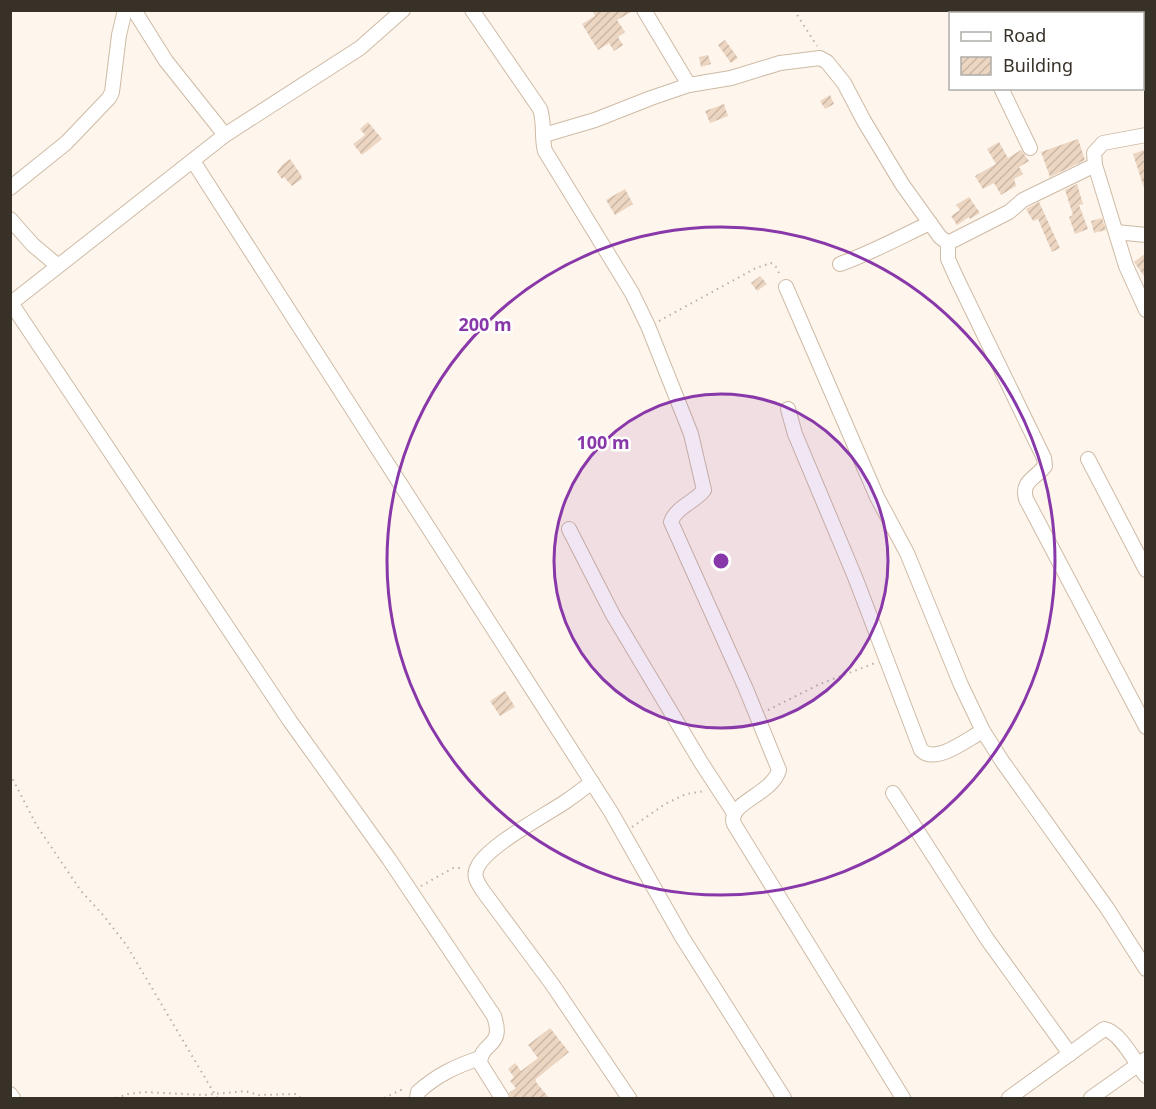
<svg xmlns="http://www.w3.org/2000/svg" width="1156" height="1109" viewBox="0 0 1156 1109" font-family="'Noto Sans',sans-serif">
<defs>
<pattern id="building-hatch" width="6" height="6" patternUnits="userSpaceOnUse" patternTransform="scale(1.5)"><rect width="6" height="6" fill="#ecd5c1"/><path d="M-1 1l2-2M0 6l6-6M5 7l2-2" fill="none" stroke="#cbb7a6"/></pattern>
</defs>
<rect width="100%" height="100%" fill="#fef5ec"/>
<g fill="url(#building-hatch)">
<polygon points="592,10 635,10 617,20 625,32 618,37 623,45 614,51 609,43 598,50 582,24 595,16"/>
<polygon points="725,40 738,58 731,63 718,45"/>
<polygon points="708,55 711,64 701,67 699,57"/>
<polygon points="830,95 834,104 825,109 820,101"/>
<polygon points="724,104 728,116 710,123 705,111"/>
<polygon points="368,122 382,139 362,155 353,144 365,135 360,129"/>
<polygon points="1078,139 1085,160 1050,177 1041,152"/>
<polygon points="999,142 1008,158 1021,150 1029,161 1019,167 1023,174 1014,179 1016,186 1001,195 994,183 983,189 975,176 996,164 987,149"/>
<polygon points="1144,150 1146,156 1146,187 1144,188 1133,154"/>
<polygon points="290,159 301,175 302,179 292,186 284,177 282,179 277,172 282,165"/>
<polygon points="1077,184 1083,204 1079,205 1088,229 1075,234 1069,217 1073,215 1065,190"/>
<polygon points="625,189 633,204 615,215 606,200"/>
<polygon points="969,197 980,213 970,219 969,217 957,225 951,216 960,210 956,205"/>
<polygon points="1039,202 1060,248 1052,252 1038,219 1033,221 1026,209"/>
<polygon points="1102,218 1106,230 1094,233 1091,221"/>
<polygon points="1146,253 1146,279 1134,262"/>
<polygon points="760,276 767,284 757,291 751,283"/>
<polygon points="505,691 515,707 500,716 490,701"/>
<polygon points="550,1028 569,1052 536,1079 536,1082 549,1098 511,1098 509,1093 516,1088 510,1081 514,1077 508,1069 515,1063 521,1071 538,1058 528,1045"/>
</g>
<g fill="none" stroke-linecap="round" stroke-linejoin="round">
<defs>
<g id="minor">
<polyline points="134,10 166,61 225,135"/>
<path d="M472,10l68,99c5,14 1,28 5,42l87,142 16,33 43,108 13,56c-9,12 -28,17 -33,32l75,167 33,81c-7,25 -53,33 -45,54l169,274"/>
<polyline points="644,10 689,85"/>
<polyline points="970,10 970,14"/>
<polyline points="1019,10 1021,14"/>
<polyline points="1069,14 1081,10"/>
<polyline points="1001,88 1030,148"/>
<polyline points="544,135 595,120 651,98 689,85 731,78 780,63 820,58 827,62 844,83 864,121 902,184 940,237 948,243 1009,212 1023,200 1095,165"/>
<polyline points="1146,135 1103,143 1094,153 1095,165 1126,266 1146,310"/>
<polyline points="193,161 611,812 682,937 784,1098"/>
<polyline points="10,188 66,143 109,98 112,92 119,35 125,10"/>
<polyline points="10,219 33,245 57,265"/>
<polyline points="1116,232 1146,235"/>
<path d="M948,243v16l9,20 87,179 1,8c-10,13 -24,15 -19,33l120,228"/>
<path d="M840,264c31,-11 60,-27 90,-41"/>
<polyline points="786,287 877,497 907,553 961,685 983,731 1002,761 1107,908 1146,969"/>
<path d="M11,303l279,418 99,138 105,157c11,32 -13,25 -14,47l22,35"/>
<polyline points="10,304 225,135 360,48 403,10"/>
<path d="M788,409l7,25 60,143 66,173c15,15 46,-11 62,-19"/>
<polyline points="1088,459 1146,570"/>
<polyline points="569,529 613,615 702,764 734,813"/>
<path d="M592,782c-9,7 -18,14 -27,20 -21,14 -76,43 -87,64 -6,10 0,17 5,25l69,93 77,114"/>
<polyline points="893,793 987,939 1070,1054"/>
<polyline points="10,1094 13,1098"/>
<path d="M417,1098l1,-6c19,-17 38,-26 62,-34"/>
<path d="M1009,1098l95,-69c16,2 32,35 42,47"/>
<polyline points="1091,1098 1146,1059"/>
</g>
</defs>
<use href="#minor" stroke="#cebba5" stroke-width="16"/>
<g stroke="#b9b1a8" stroke-width="2" stroke-dasharray="1.5 4.5" stroke-linecap="butt">
<polyline points="794,10 817,46"/>
<polyline points="659,321 756,268 771,263 776,267 781,277"/>
<polyline points="768,710 820,684 875,663"/>
<polyline points="10,774 37,826 81,891 104,916 127,946 217,1098"/>
<polyline points="632,827 665,804 686,794 706,791"/>
<polyline points="421,886 453,868 464,868"/>
<polyline points="116,1098 128,1094 144,1092 204,1095 245,1091 259,1095 296,1094 301,1098"/>
<polyline points="384,1098 401,1090 406,1090"/>
</g>
<use href="#minor" stroke="#fff" stroke-width="14"/>
</g>
<circle cx="721" cy="561" r="167" fill="#8838a8" fill-opacity=".12"/>
<g fill="none" stroke="#8838a8" stroke-width="3">
<circle cx="721" cy="561" r="167"/>
<circle cx="721" cy="561" r="334"/>
</g>
<circle cx="721" cy="561" r="9" fill="#8838a8" stroke="#fff" stroke-width="3"/>
<g font-size="18" text-anchor="middle" font-weight="bold" fill="#8838a8" stroke="#fff" stroke-width="5" stroke-linejoin="round" paint-order="stroke">
<text x="485" y="331">200 m</text>
<text x="603" y="449">100 m</text>
</g>
<rect width="1156" height="1109" fill="none" stroke="#383128" stroke-width="24"/>
<rect x="949" y="12" width="195" height="78" fill="#ffffff" stroke="#afada9" stroke-width="1.5"/>
<rect x="961" y="32" width="30" height="9" fill="#ffffff" stroke="#afada9" stroke-width="1.5"/>
<text x="1003" y="42" font-size="18" fill="#383128">Road</text>
<rect x="961" y="57" width="30" height="18" fill="url(#building-hatch)" stroke="#afada9" stroke-width="1.5"/>
<text x="1003" y="72" font-size="18" fill="#383128">Building</text>
</svg>
